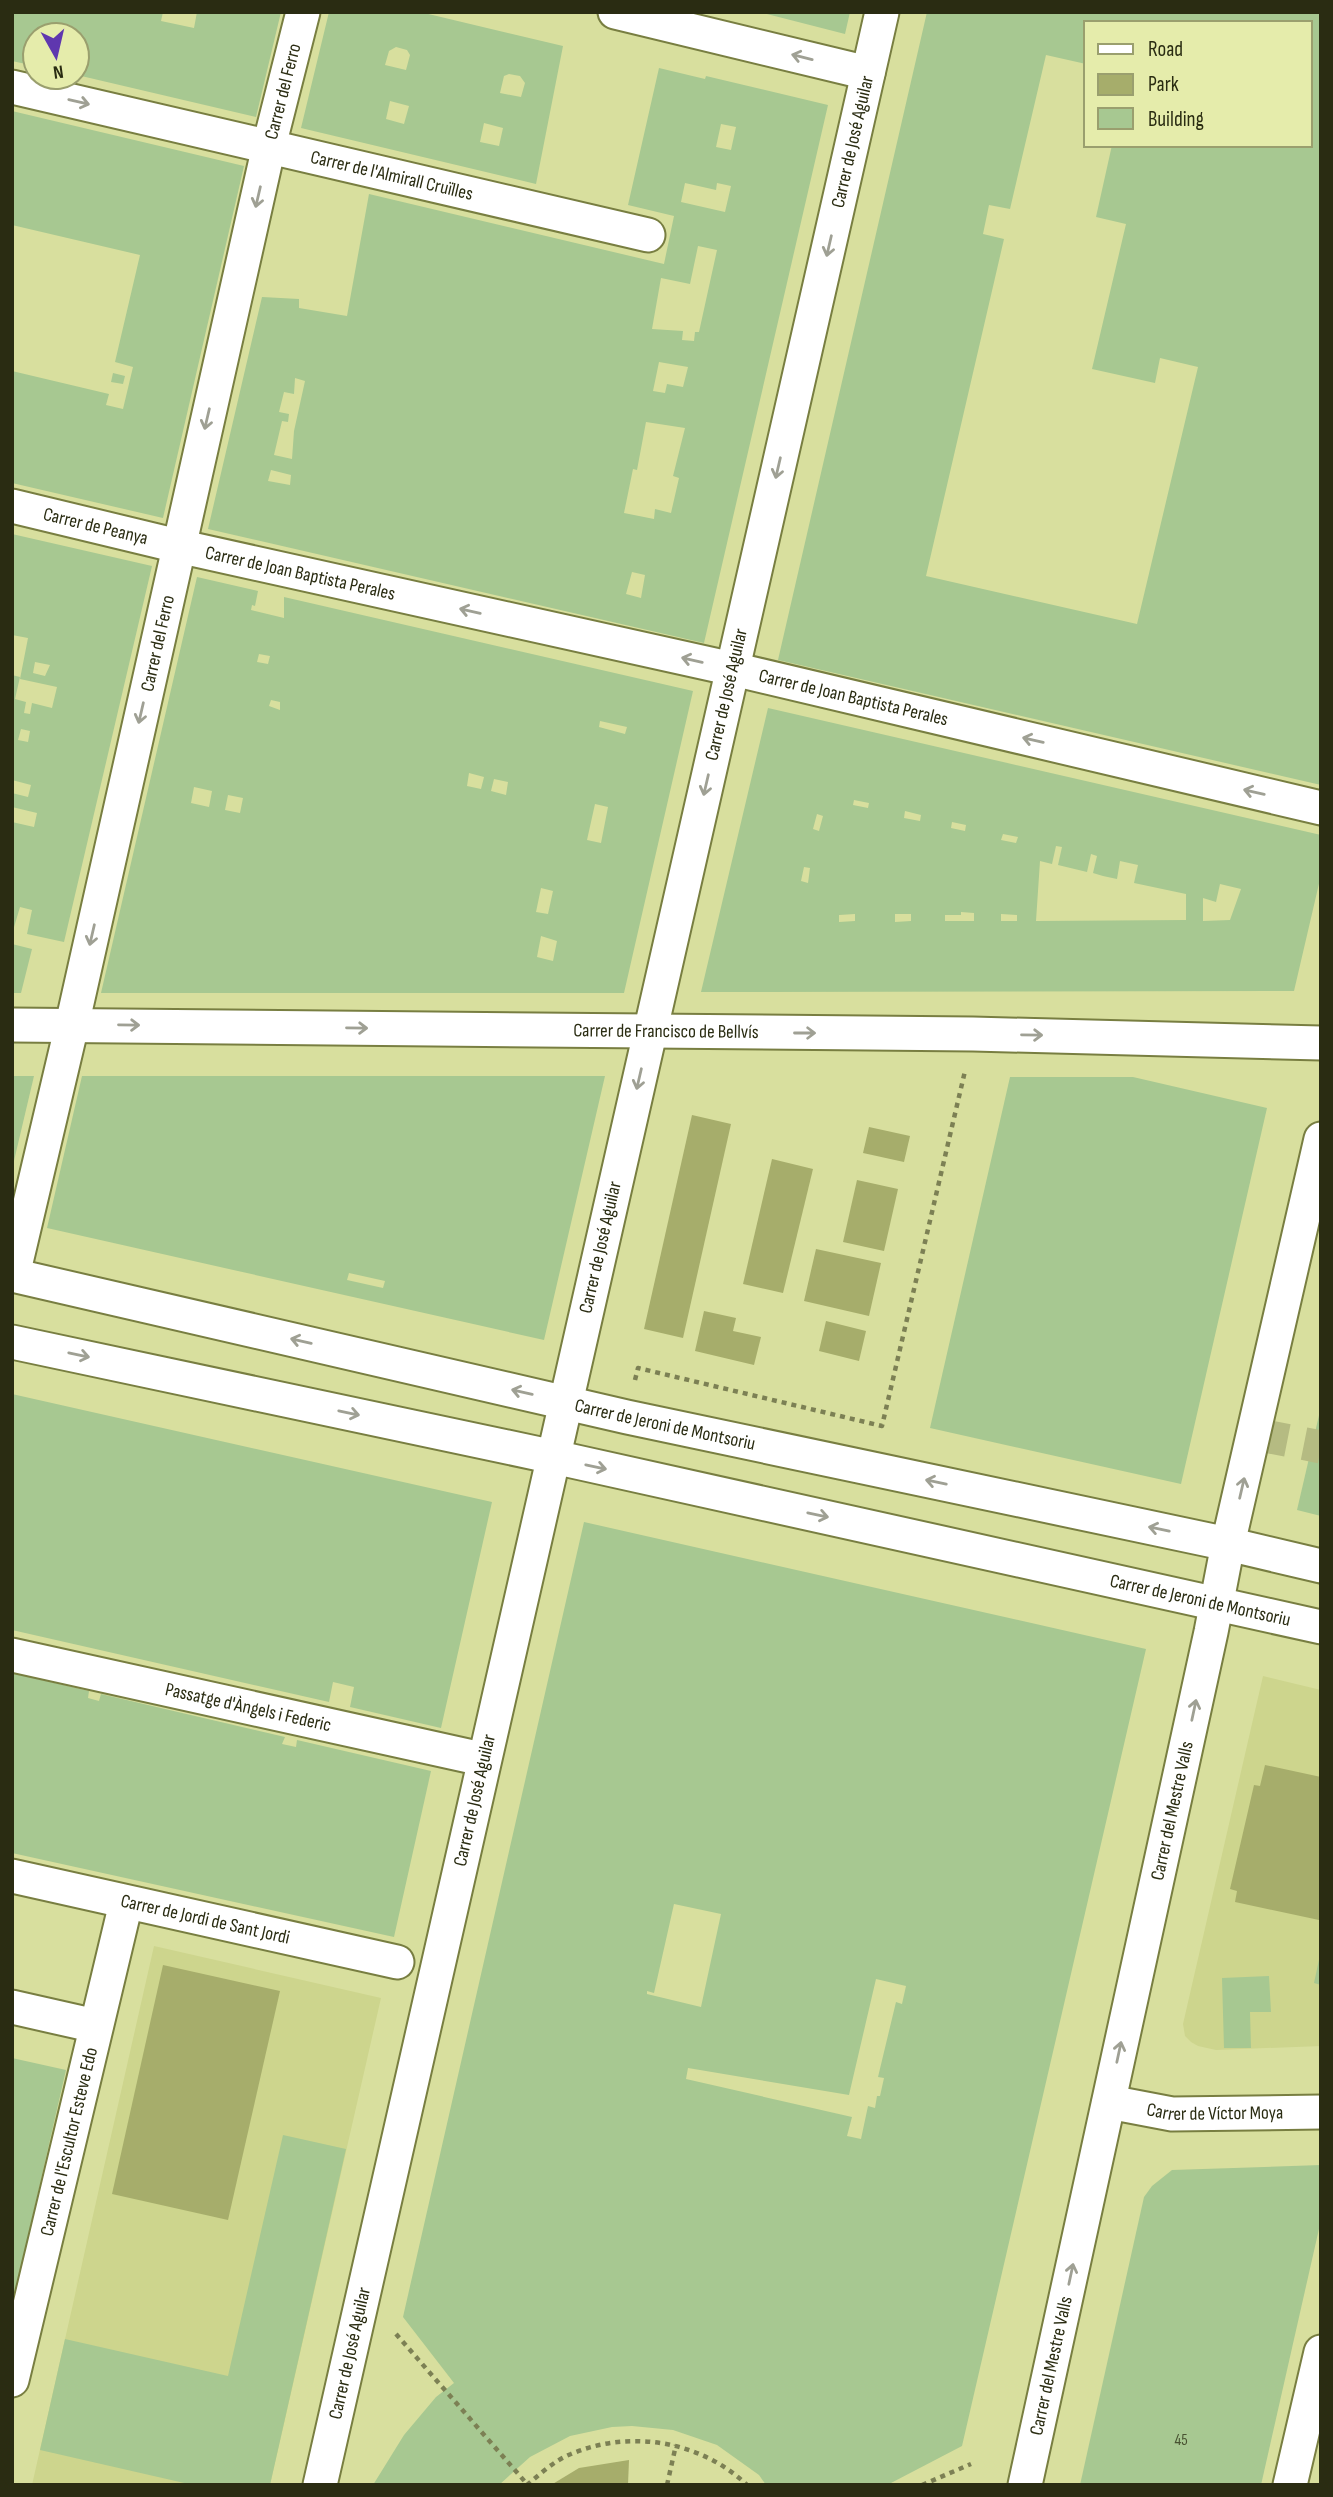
<svg xmlns="http://www.w3.org/2000/svg" width="1333" height="2497" viewBox="0 0 1333 2497" font-family="'Sofia Sans Condensed',sans-serif">
<rect width="100%" height="100%" fill="#d8df9e"/>
<g fill="#cdd58d">
<polygon points="1263,1676 1321,1690 1321,2046 1216,2050 1198,2046 1191,2042 1185,2036 1183,2024"/>
<polygon points="154,1946 381,1998 270,2485 32,2485"/>
</g>
<g fill="#a6ad6b">
<polygon points="692,1115 731,1124 683,1338 644,1329"/>
<polygon points="869,1127 910,1136 904,1162 863,1153"/>
<polygon points="772,1159 813,1169 783,1293 743,1284"/>
<polygon points="857,1180 898,1189 884,1251 843,1242"/>
<polygon points="816,1249 881,1263 869,1316 804,1301"/>
<polygon points="704,1311 736,1318 733,1331 761,1337 754,1365 695,1351"/>
<polygon points="826,1321 866,1331 859,1361 819,1351"/>
<polygon points="1265,1765 1321,1777 1319,1920 1235,1902 1237,1891 1230,1889 1254,1785 1260,1786"/>
<polygon points="163,1965 280,1991 228,2220 112,2194"/>
<polygon points="629,2460 628,2485 551,2485 579,2468"/>
</g>
<g fill="#a7c891" fill-rule="evenodd">
<polygon points="12,12 163,12 161,21 194,28 197,12 281,12 256,117 77,75 77,35 35,35 35,66 12,61"/>
<path d="M329,12h91l143,34 -27,138 -235,-56zM396,47l11,3 3,5 -4,15 -21,-5 4,-14zM509,74l11,2 5,7 -4,14 -21,-4 4,-17zM390,101l19,5 -5,18 -18,-5zM484,123l19,5 -4,18 -19,-4z"/>
<polygon points="759,12 850,12 845,34"/>
<path d="M927,12h394v773l-543,-125zM1086,23h224v122h-198l-16,72 30,7 -34,145 63,14 5,-25 38,9 -61,257 -211,-48 78,-337 -21,-5 6,-29 21,4 36,-154 40,9z"/>
<path d="M659,68l46,11 1,-3 122,29 -124,538 -496,-114 54,-232 37,2v9l48,8 22,-122 295,70 10,-48 -46,-11zM721,124l15,3 -5,23 -15,-3zM685,183l31,7 1,-7 14,3 -6,26 -44,-10zM698,246l19,4 -18,82h-4l-1,9 -12,-1 1,-9 -31,-2 9,-51 29,6zM659,362l29,5 -5,20 -16,-3 -2,9 -12,-2zM295,378l10,3 -11,50 -2,28 -18,-4 8,-34 6,1 1,-8 -10,-2 5,-20 10,2zM646,422l39,6 -12,48 6,2 -8,35 -16,-4 -1,10 -30,-6 9,-44 4,1zM271,470l20,5 -1,10 -22,-4zM632,572l13,3 -4,23 -15,-4z"/>
<polygon points="12,111 244,166 163,518 12,483 12,371 109,394 106,405 123,409 133,367 115,362 140,255 12,225"/>
<polygon points="113,373 125,376 123,384 111,382"/>
<path d="M12,534l140,32 -88,376 -37,-8 5,-24 -12,-3 -8,27v-112l22,5 3,-14 -25,-6v-14l16,4 3,-12 -19,-5v-105l8,2 -5,22 11,3 -2,11 6,1 2,-11 20,5 5,-21 -37,-8 8,-41 -16,-3zM35,662l15,3 -5,11 -12,-3zM21,729l9,2 -2,11 -10,-2z"/>
<path d="M197,577l61,14 -3,15 -3,-1 -1,5 33,8v-21l409,94 -69,302h-523zM259,654l11,2 -2,8 -11,-2zM271,700l9,2v8l-11,-4zM600,721l27,6 -2,7 -26,-7zM469,773l15,4 -3,12 -14,-3zM494,779l14,3 -2,13 -15,-4zM194,787l18,4 -3,16 -18,-4zM228,795l15,3 -3,15 -15,-3zM595,804l13,3 -7,36 -14,-3zM541,888l12,3 -5,23 -12,-2zM541,936l16,5 -4,20 -16,-4z"/>
<path d="M768,708l553,127v40l-27,116 -593,1zM854,800l15,3 -1,5 -15,-3zM905,811l16,4 -1,6 -16,-3zM817,814l6,2 -4,15 -6,-2zM952,822l14,3 -1,6 -14,-3zM1003,834l15,3 -2,6 -15,-3zM1056,846l6,1 -4,18 29,7 4,-18 6,2 -4,17 10,3 14,3 3,-18 18,4 -4,18 52,11v26l-150,1 4,-60 12,3zM804,867l6,1 -2,15 -7,-2zM1220,884l21,5 -11,31 -27,1v-23l13,4zM961,912l13,1v8h-29v-6h16zM855,914v7l-16,1v-7zM895,914h16v7l-16,1zM1001,914l16,1v6h-16z"/>
<polygon points="12,944 32,949 21,993 12,993"/>
<polygon points="12,1076 34,1076 13,1165 12,1165"/>
<path d="M82,1076h523l-61,264 -497,-112zM349,1273l36,8 -2,7 -36,-8z"/>
<polygon points="1010,1077 1133,1077 1267,1108 1181,1484 930,1428"/>
<polygon points="12,1394 492,1502 441,1728 350,1707 354,1687 333,1682 329,1702 12,1630"/>
<polygon points="1320,1411 1321,1411 1321,1516 1297,1510"/>
<path d="M584,1522l562,127 -184,797 -71,37 1,2h-126l-7,-10 -42,-30 -44,-15 -41,-4 -20,1 -42,9 -40,21 -31,28h-126l31,-50 32,-38 18,-14 -51,-66zM674,1904l47,10 -20,93 -54,-13v-3l7,2zM876,1979l30,7 -4,18 -6,-2 -18,75 6,1 -4,18h-3l-2,12 -7,-2 -7,33 -14,-3 5,-19 -166,-38 2,-11 161,27z"/>
<polygon points="12,1673 89,1691 88,1698 99,1701 101,1694 285,1737 282,1744 296,1747 297,1740 431,1771 394,1937 12,1853"/>
<polygon points="1320,1955 1321,1955 1321,1985 1314,1983"/>
<polygon points="1269,1976 1271,2012 1250,2012 1251,2048 1224,2048 1222,1978"/>
<polygon points="12,2058 66,2070 13,2302 12,2301"/>
<polygon points="283,2135 346,2149 270,2485 193,2485 40,2450 65,2339 228,2376"/>
<polygon points="1321,2165 1321,2220 1261,2485 1080,2485 1144,2197 1152,2186 1172,2170"/>
</g>
<g fill="none" stroke-linecap="round" stroke-linejoin="round">
<polyline stroke="#b5bb82" stroke-width="33" stroke-dasharray="33 17" stroke-linecap="butt" points="1255,1434 1321,1447"/>
<defs>
<g id="street">
<polyline points="615,12 868,73"/>
<path id="s1" d="M12,87l636,148"/>
<path id="s2" d="M12,506l166,40 555,123 588,139"/>
<path id="s3" d="M12,1025l961,9 348,9"/>
<path id="s4" d="M12,1275l615,142 601,127 93,22"/>
<path id="s5" d="M13,1275l59,-250 197,-879 34,-134"/>
<path id="s6" d="M12,1342l542,115 767,170"/>
<path id="s7" d="M12,1655l470,104"/>
<path id="s8" d="M12,1876l385,86"/>
<polyline points="12,2007 96,2026"/>
<path id="s9" d="M1109,2102l63,12 149,-2"/>
<path id="s10" d="M12,2380l114,-477"/>
<path id="s11" d="M320,2485c185,-825 374,-1649 562,-2473"/>
<path id="s12" d="M1025,2485l186,-853 17,-88 93,-405"/>
<polyline points="1290,2485 1321,2352"/>
</g>
</defs>
<use href="#street" stroke="#787e41" stroke-width="37"/>
<g stroke="#7c8054" stroke-width="4.5" stroke-dasharray="5 5" stroke-linecap="butt">
<polyline points="635,1380 638,1368 882,1426 965,1071"/>
<polyline points="396,2334 527,2484"/>
<path d="M527,2485c13,-11 28,-25 44,-31 59,-25 130,-13 176,31"/>
<polyline points="667,2485 676,2445"/>
<polyline points="922,2485 971,2464"/>
</g>
<use href="#street" stroke="#fff" stroke-width="33"/>
</g>
<defs><path id="oneway-shaft" d="M-6 0H5M1.5-3L5.5 0L1.5 3" fill="none" stroke-width="1.6" stroke-linecap="round" stroke-linejoin="round" transform="scale(1.75)"/></defs>
<g stroke="#9fa094">
<use href="#oneway-shaft" transform="translate(802 57) rotate(-166)"/>
<use href="#oneway-shaft" transform="translate(79 102) rotate(13)"/>
<use href="#oneway-shaft" transform="translate(258 197) rotate(103)"/>
<use href="#oneway-shaft" transform="translate(829 246) rotate(103)"/>
<use href="#oneway-shaft" transform="translate(207 419) rotate(103)"/>
<use href="#oneway-shaft" transform="translate(778 468) rotate(103)"/>
<use href="#oneway-shaft" transform="translate(470 611) rotate(-167)"/>
<use href="#oneway-shaft" transform="translate(692 660) rotate(-167)"/>
<use href="#oneway-shaft" transform="translate(141 713) rotate(103)"/>
<use href="#oneway-shaft" transform="translate(1033 740) rotate(-167)"/>
<use href="#oneway-shaft" transform="translate(706 785) rotate(103)"/>
<use href="#oneway-shaft" transform="translate(1254 792) rotate(-167)"/>
<use href="#oneway-shaft" transform="translate(92 935) rotate(103)"/>
<use href="#oneway-shaft" transform="translate(129 1025) rotate(1)"/>
<use href="#oneway-shaft" transform="translate(357 1028) rotate(1)"/>
<use href="#oneway-shaft" transform="translate(805 1033)"/>
<use href="#oneway-shaft" transform="translate(1032 1035) rotate(1)"/>
<use href="#oneway-shaft" transform="translate(639 1079) rotate(103)"/>
<use href="#oneway-shaft" transform="translate(301 1341) rotate(-167)"/>
<use href="#oneway-shaft" transform="translate(79 1355) rotate(12)"/>
<use href="#oneway-shaft" transform="translate(522 1392) rotate(-167)"/>
<use href="#oneway-shaft" transform="translate(349 1413) rotate(12)"/>
<use href="#oneway-shaft" transform="translate(596 1467) rotate(12)"/>
<use href="#oneway-shaft" transform="translate(936 1482) rotate(-168)"/>
<use href="#oneway-shaft" transform="translate(1242 1488) rotate(-77)"/>
<use href="#oneway-shaft" transform="translate(818 1515) rotate(12)"/>
<use href="#oneway-shaft" transform="translate(1159 1529) rotate(-168)"/>
<use href="#oneway-shaft" transform="translate(1194 1710) rotate(-78)"/>
<use href="#oneway-shaft" transform="translate(1119 2052) rotate(-78)"/>
<use href="#oneway-shaft" transform="translate(1071 2274) rotate(-78)"/>
</g>
<g text-anchor="middle" dominant-baseline="central" stroke-width="5" stroke-linejoin="round" paint-order="stroke">
<g font-size="16" fill="#495332">
<text x="1181" y="2440">45</text>
</g>
<g font-size="19" fill="#2a2c12" stroke="#e5ecab">
<text stroke="none"><textPath href="#s5" startOffset="1214">Carrer del Ferro</textPath></text>
<text stroke="none"><textPath href="#s11" startOffset="2403">Carrer de José Aguilar</textPath></text>
<text stroke="none"><textPath href="#s1" startOffset="390">Carrer de l'Almirall Cruïlles</textPath></text>
<text stroke="none"><textPath href="#s2" startOffset="86">Carrer de Peanya</textPath></text>
<text stroke="none"><textPath href="#s2" startOffset="296">Carrer de Joan Baptista Perales</textPath></text>
<text stroke="none"><textPath href="#s5" startOffset="648">Carrer del Ferro</textPath></text>
<text stroke="none"><textPath href="#s11" startOffset="1836">Carrer de José Aguilar</textPath></text>
<text stroke="none"><textPath href="#s2" startOffset="863">Carrer de Joan Baptista Perales</textPath></text>
<text stroke="none"><textPath href="#s3" startOffset="654">Carrer de Francisco de Bellvís</textPath></text>
<text stroke="none"><textPath href="#s11" startOffset="1269">Carrer de José Aguilar</textPath></text>
<text stroke="none"><textPath href="#s4" startOffset="670">Carrer de Jeroni de Montsoriu</textPath></text>
<text stroke="none"><textPath href="#s6" startOffset="1216">Carrer de Jeroni de Montsoriu</textPath></text>
<text stroke="none"><textPath href="#s7" startOffset="242">Passatge d'Àngels i Federic</textPath></text>
<text stroke="none"><textPath href="#s11" startOffset="702">Carrer de José Aguilar</textPath></text>
<text stroke="none"><textPath href="#s12" startOffset="690">Carrer del Mestre Valls</textPath></text>
<text stroke="none"><textPath href="#s8" startOffset="198">Carrer de Jordi de Sant Jordi</textPath></text>
<text stroke="none"><textPath href="#s9" startOffset="107">Carrer de Víctor Moya</textPath></text>
<text stroke="none"><textPath href="#s10" startOffset="245">Carrer de l'Escultor Esteve Edo</textPath></text>
<text stroke="none"><textPath href="#s11" startOffset="135">Carrer de José Aguilar</textPath></text>
<text stroke="none"><textPath href="#s12" startOffset="122">Carrer del Mestre Valls</textPath></text>
</g>
</g>
<rect width="1333" height="2497" fill="none" stroke="#2a2c12" stroke-width="28"/>
<rect x="1084" y="21" width="228" height="126" fill="#e5ecab" stroke="#9a9f6e" stroke-width="2"/>
<rect x="1098" y="44" width="35" height="10" fill="#ffffff" stroke="#9a9f6e" stroke-width="2"/>
<text x="1148" y="56" font-size="21" fill="#2a2c12">Road</text>
<rect x="1098" y="74" width="35" height="21" fill="#a6ad6b" stroke="#9a9f6e" stroke-width="2"/>
<text x="1148" y="91" font-size="21" fill="#2a2c12">Park</text>
<rect x="1098" y="108" width="35" height="21" fill="#a7c891" stroke="#9a9f6e" stroke-width="2"/>
<text x="1148" y="126" font-size="21" fill="#2a2c12">Building</text>
<g transform="translate(56 56) rotate(172)"><circle r="33" fill="#e5ecab" stroke="#9a9f6e" stroke-width="2"/>
<path d="M0-5L12 26L0 18L-12 26Z" fill="#5f37af"/>
<text y="-10" font-size="19" font-weight="bold" text-anchor="middle" fill="#2a2c12">N</text>
</g>
</svg>
